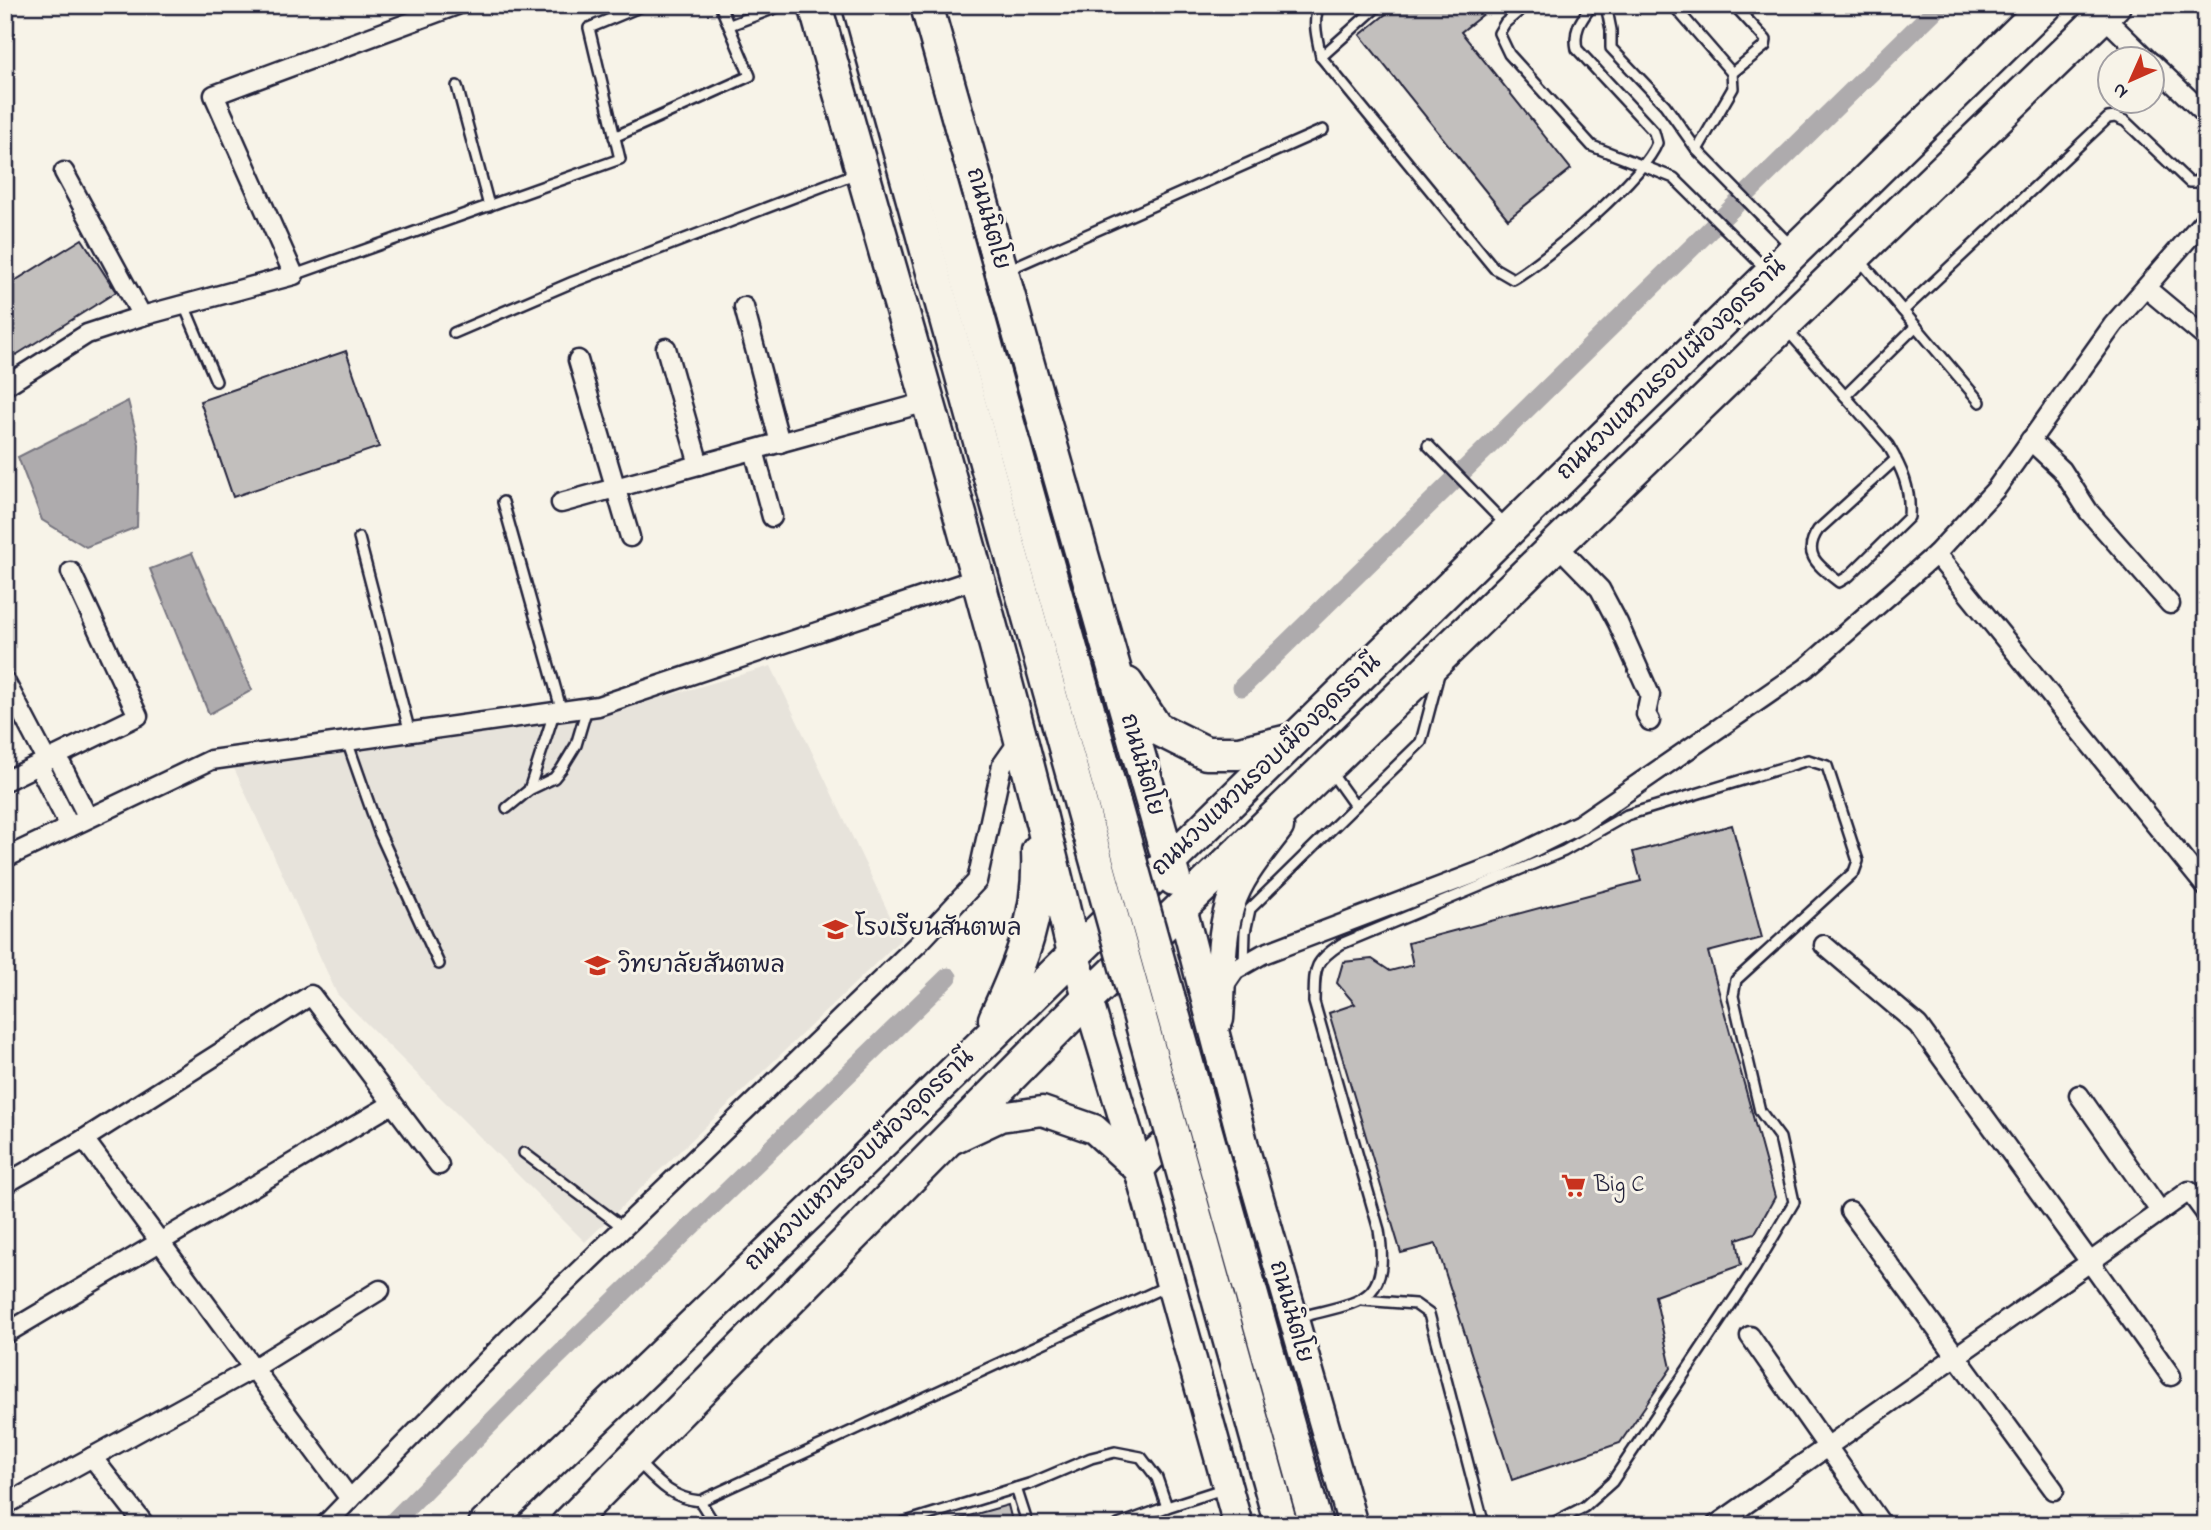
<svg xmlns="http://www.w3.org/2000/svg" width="2211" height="1530" viewBox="0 0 2211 1530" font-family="'Indie Flower','Playpen Sans Thai',sans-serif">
<rect width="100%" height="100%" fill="#f7f3e8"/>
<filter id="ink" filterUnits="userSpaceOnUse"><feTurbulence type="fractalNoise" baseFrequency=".0143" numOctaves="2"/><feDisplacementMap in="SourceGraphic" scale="14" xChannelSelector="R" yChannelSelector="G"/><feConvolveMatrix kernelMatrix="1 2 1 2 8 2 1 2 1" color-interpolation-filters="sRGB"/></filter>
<g filter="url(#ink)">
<polygon fill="#e7e3db" points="771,666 901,939 585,1242 337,994 233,766 598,716"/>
<g fill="#aeabad" stroke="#76747f" stroke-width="2">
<polygon points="128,401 139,444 137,527 86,547 42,520 18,457"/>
<polygon points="192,553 252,690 209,714 150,569"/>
</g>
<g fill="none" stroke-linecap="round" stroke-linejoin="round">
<g stroke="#aeabad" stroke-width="19">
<polyline points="1242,687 1940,5"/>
<polyline points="390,1525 540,1373 948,977"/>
</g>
</g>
<g fill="#c2bfbd" stroke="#22223b" stroke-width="2">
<polygon points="1397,5 1495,5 1461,32 1571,169 1508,219 1360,35"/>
<polygon points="82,239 116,292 16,355 5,338 5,287"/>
<polygon points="346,351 379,447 233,497 200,401"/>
<polygon points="1732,825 1762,938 1708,952 1775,1197 1755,1233 1737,1239 1741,1265 1655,1296 1671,1368 1620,1443 1512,1480 1436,1244 1401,1253 1329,1013 1355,1004 1337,983 1343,962 1372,959 1390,971 1413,965 1408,943 1641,881 1633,852"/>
<polygon points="1008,1505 1013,1525 956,1525 955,1520"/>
</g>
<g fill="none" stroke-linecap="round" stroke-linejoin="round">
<defs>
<g id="lane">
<path d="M1320,5c-9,15 -2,36 1,52l173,211 19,11c33,-19 131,-102 144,-136l-3,-11 -77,-83c-4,-19 4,-29 15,-44"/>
<polyline points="1526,5 1505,23 1499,33 1509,54 1592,146 1674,178 1767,270"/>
<polyline points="1606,5 1611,30 1611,48 1665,105 1697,150 1792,247"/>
<polyline points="1673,5 1732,73 1733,88 1697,150"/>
<polyline points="730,25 783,5"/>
<polyline points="1321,57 1379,5"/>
<polyline points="1732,73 1765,46 1766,40 1734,5"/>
<polyline points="457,86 489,206"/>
<polyline points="614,137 750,76 720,5"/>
<polyline points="1859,259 1980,402"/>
<polyline points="1007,270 1323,130"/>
<polyline points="294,275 620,159 589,28 644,5"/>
<polyline points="184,305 216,381"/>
<polyline points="1903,311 2108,118 2115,117 2125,121 2189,182 2196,182 2206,172"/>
<path d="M1787,330l101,115c14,24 23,43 21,72l-60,59 -10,6c-20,-16 -38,-27 -21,-52l78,-71"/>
<polyline points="454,333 573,282 857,173"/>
<polyline points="1845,396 1916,326"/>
<polyline points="1428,445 1507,526"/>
<polyline points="503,502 562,712"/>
<polyline points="359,538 410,733"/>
<polyline points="347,741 379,832 439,964"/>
<polyline points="529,790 554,713"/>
<polyline points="1355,806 1421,742 1440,670"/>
<polyline points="507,808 529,790 554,778 562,768 576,745 587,708"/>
<polyline points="1244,965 1245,932 1250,909 1355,806 1330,771"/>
<polyline points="524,1153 624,1228"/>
<polyline points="1362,1300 1415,1304 1429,1314 1484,1525"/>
<path d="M1297,1318c61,-17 94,-12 82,-88l-65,-228c1,-33 -2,-39 27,-58l223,-93 63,-36 181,-55 19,6 31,95 -4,11 -118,108 -3,16 27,115 20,27 14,64 -39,66 -143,214 -28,25 -35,18"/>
<path d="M636,1460c20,20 35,39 64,41l469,-216"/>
<polyline points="1016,1488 1028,1525"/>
<polyline points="700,1501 715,1525"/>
<polyline points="896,1525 1032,1483 1091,1458 1115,1452 1141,1457 1157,1478 1167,1507 1226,1488"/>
<polyline points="1118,1525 1167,1507"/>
</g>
<g id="street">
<polyline points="2103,16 2148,60"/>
<polyline points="2152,63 2206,115"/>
<polyline points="64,172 142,316 294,275 214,95 457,5"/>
<polyline points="2146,288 2206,338"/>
<polyline points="744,307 780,443"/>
<polyline points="666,348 699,465"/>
<polyline points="578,360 630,537"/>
<polyline points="5,386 87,334 142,316"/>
<polyline points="2030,440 2062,470 2089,512 2170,604"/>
<polyline points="754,450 772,517"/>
<polyline points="561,503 927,402"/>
<polyline points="1557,545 1600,589 1618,623 1650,695 1646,714 1650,721"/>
<polyline points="1936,554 1996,489 2113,325 2206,218"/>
<polyline points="5,681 47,761"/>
<polyline points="57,756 88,818"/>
<polyline points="38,765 70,827"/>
<polyline points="5,781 138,716 71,572"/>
<polyline points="5,858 211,760 598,706 978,578"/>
<polyline points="1222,989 1235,970 1263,954 1497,865 1580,824 1806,668 1936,554 2206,887"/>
<polyline points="2079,1095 2160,1211"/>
<polyline points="84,1139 311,995 439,1165"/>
<polyline points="5,1184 84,1139 350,1499 325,1525"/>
<polyline points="1850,1211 2054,1490"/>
<polyline points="5,1334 392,1104"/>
<polyline points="1750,1336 1882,1525"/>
<polyline points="2171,1376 2090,1262 2189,1191 2206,1214"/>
<polyline points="92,1457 145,1525"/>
<polyline points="350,1499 508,1339 918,944 977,881 1002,765 1021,738"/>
<polyline points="5,1505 254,1368 380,1290"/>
<polyline points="1716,1525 2090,1262 1918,1025 1824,945"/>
</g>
<g id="primary">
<polyline points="1182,908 1244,1146 1353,1525"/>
<polyline points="1074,953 1139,1170 1238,1525"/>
<path d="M1219,1019c3,-37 0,-77 11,-114 9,-29 31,-54 49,-78"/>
<polyline points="953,1139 1000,1117 1042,1111 1094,1129 1137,1168"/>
<path d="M1139,1170c16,-19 31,-35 57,-36"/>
</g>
<g id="highway">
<path d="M815,5c89,316 184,629 259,948"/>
<polyline points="926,5 1174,879"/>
<polyline points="1127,684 1156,728 1206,753 1239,753 1293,740"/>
<path d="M995,1019c26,-56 46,-104 43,-168"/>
<polyline points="485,1525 823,1200 2046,5"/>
<polyline points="567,1525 1087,999 2114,5"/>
</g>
</defs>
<use href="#lane" stroke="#22223b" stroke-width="14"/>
<use href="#street" stroke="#22223b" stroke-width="23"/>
<use href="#primary" stroke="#22223b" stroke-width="33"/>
<use href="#highway" stroke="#22223b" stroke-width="37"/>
<use href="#lane" stroke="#f7f3e8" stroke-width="9"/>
<use href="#street" stroke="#f7f3e8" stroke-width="18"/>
<use href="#primary" stroke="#f7f3e8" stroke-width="28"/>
<use href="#highway" stroke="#f7f3e8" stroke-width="32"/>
<defs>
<g id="highway-bridge">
<polyline points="891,5 1316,1525"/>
<polyline points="860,9 1281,1525"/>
</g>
</defs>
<use href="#highway-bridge" stroke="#22223b" stroke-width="37" stroke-linecap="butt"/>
<use href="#highway-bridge" stroke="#f7f3e8" stroke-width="32"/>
</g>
</g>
<defs>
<symbol id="school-bare" viewBox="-9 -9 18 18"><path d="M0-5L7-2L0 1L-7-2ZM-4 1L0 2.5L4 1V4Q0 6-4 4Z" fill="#c8321e" stroke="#f7f3e8" stroke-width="2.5" paint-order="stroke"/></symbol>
<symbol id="university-bare" viewBox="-9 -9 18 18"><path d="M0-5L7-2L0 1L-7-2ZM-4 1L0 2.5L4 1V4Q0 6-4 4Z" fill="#c8321e" stroke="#f7f3e8" stroke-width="2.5" paint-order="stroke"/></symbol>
<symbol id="supermarket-bare" viewBox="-9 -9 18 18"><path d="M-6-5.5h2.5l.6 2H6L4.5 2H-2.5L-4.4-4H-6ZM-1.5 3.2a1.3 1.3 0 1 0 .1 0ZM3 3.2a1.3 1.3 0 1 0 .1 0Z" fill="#c8321e" stroke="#f7f3e8" stroke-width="2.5" paint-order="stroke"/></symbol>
</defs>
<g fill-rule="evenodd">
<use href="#school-bare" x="818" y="912" width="35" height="35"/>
<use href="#university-bare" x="580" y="948" width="35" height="35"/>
<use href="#supermarket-bare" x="1556" y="1168" width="35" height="35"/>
</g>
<g text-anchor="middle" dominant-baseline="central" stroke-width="6" stroke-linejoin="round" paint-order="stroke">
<g font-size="24" fill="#22223b" stroke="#f7f3e8">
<text transform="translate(987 219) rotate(74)">ถนนนิตโย</text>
<text transform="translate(1672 370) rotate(-44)">ถนนวงแหวนรอบเมืองอุดรธานี</text>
<text transform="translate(1141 765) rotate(74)">ถนนนิตโย</text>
<text transform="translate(1267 766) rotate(-44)">ถนนวงแหวนรอบเมืองอุดรธานี</text>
<text transform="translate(860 1161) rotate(-44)">ถนนวงแหวนรอบเมืองอุดรธานี</text>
<text transform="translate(1290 1312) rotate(74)">ถนนนิตโย</text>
</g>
<g font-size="24" fill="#22223b" stroke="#f7f3e8" text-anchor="start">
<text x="855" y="929">โรงเรียนสันตพล</text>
<text x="618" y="966">วิทยาลัยสันตพล</text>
<text x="1594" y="1185">Big C</text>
</g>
</g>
<rect width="2211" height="1530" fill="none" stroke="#f7f3e8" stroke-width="28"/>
<rect x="14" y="14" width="2183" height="1502" fill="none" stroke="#22223b" stroke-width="2.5" filter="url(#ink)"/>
<g transform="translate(2131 80) rotate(225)"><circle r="33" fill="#f7f3e8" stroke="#a29fa3" stroke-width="2"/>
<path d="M0-5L12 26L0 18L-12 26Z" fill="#c8321e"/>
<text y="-10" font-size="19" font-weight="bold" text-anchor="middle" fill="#22223b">N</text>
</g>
</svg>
